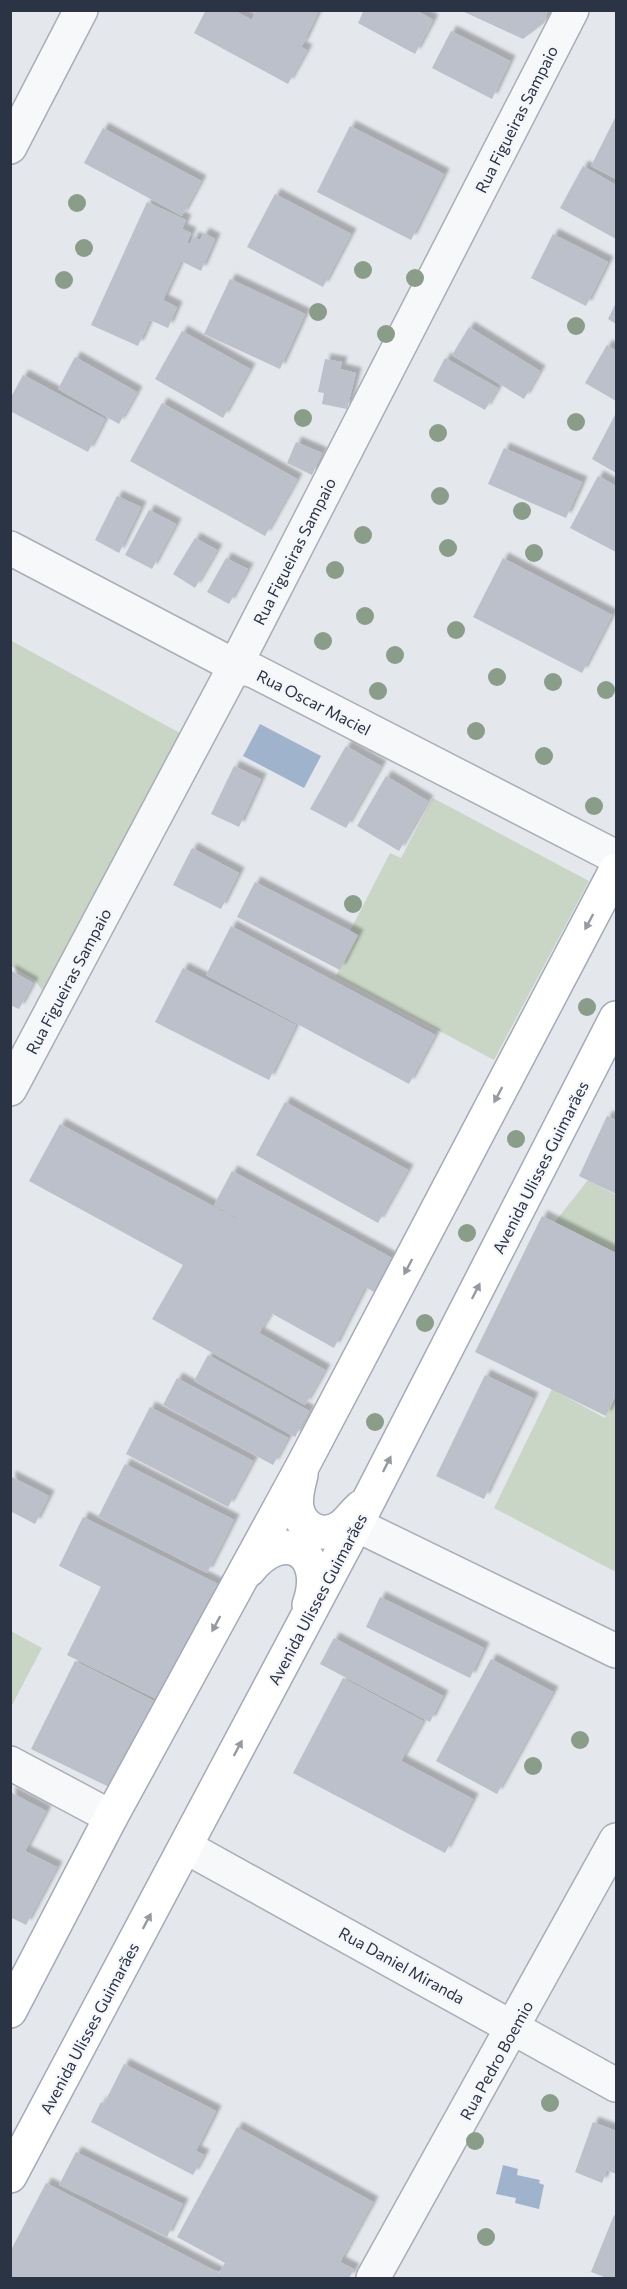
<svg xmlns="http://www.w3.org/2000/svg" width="627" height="2289" viewBox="0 0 627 2289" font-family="Commissioner,sans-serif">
<defs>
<filter id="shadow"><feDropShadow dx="5.5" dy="-5.5" stdDeviation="1.5" flood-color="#0004"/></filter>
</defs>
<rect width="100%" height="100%" fill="#e4e7ec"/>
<g fill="#c9d6c5">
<polygon points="10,640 189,738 47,997 34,979 11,966"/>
<polygon points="433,798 589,881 494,1060 336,976 357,935 350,931 390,853 401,858"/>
<polygon points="588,1180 616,1195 616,1253 555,1222"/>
<polygon points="552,1389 605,1418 616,1396 616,1572 494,1508"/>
<polygon points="11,1631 42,1648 11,1707"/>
</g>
<g fill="#9fb4cc">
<polygon points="260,724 321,756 304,788 243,756"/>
<polygon points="503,2165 518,2169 517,2175 540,2180 539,2183 544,2185 539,2209 515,2203 516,2198 496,2194"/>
</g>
<g fill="#bbc0ca" filter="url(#shadow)">
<polygon points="206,10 233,10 252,20 256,10 319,10 302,46 271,31 307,50 288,84 194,33"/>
<polygon points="364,10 416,10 433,20 415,54 358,23"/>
<polygon points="460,10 548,10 544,23 523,39"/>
<polygon points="451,31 510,61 492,99 432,68"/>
<polygon points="616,116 616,179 591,166"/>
<polygon points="350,126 444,174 411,240 317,192"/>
<polygon points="103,128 201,181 182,216 84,163"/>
<polygon points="583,166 616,185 616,239 560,208"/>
<polygon points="275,194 351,234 323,287 247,247"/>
<polygon points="147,202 186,220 182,229 191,233 187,243 190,244 193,237 200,240 204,233 215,239 201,271 181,261 163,300 177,307 168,328 150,320 138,346 91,325"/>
<polygon points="553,234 608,262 586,306 531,278"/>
<polygon points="230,279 305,314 280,369 204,334"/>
<polygon points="616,303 616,324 608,319"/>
<polygon points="469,327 540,371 524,399 452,355"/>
<polygon points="182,331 250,369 223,418 155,379"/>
<polygon points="607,345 616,351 616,401 585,383"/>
<polygon points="75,357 137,392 119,424 58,389"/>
<polygon points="445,358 498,388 485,410 433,381"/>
<polygon points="325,359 342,362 340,369 356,373 347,409 322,404 324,393 318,392"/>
<polygon points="23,375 105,419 88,452 10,411 10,399"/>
<polygon points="162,403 297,479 265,536 130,461"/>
<polygon points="616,413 616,473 592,459"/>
<polygon points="296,442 322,453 312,475 287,463"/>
<polygon points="504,448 582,482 566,518 488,484"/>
<polygon points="598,476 616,486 616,552 570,528"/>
<polygon points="117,496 141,507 119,553 95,540"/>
<polygon points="149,510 176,524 152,569 125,555"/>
<polygon points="195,538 217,550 195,588 173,574"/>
<polygon points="226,558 248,569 229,604 207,592"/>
<polygon points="503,558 612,615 582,673 473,617"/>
<polygon points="346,746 381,766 346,828 310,809"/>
<polygon points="234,766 261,779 239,827 211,814"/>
<polygon points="386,776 428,801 399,851 357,826"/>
<polygon points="192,848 239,873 221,909 173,885"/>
<polygon points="255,882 358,935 340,970 237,917"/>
<polygon points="231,926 435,1035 409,1084 206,975"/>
<polygon points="183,968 296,1025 269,1080 155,1022"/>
<polygon points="10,970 33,983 19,1009 10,1005"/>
<polygon points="285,1102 408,1170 378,1223 256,1155"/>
<polygon points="607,1116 616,1120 616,1194 579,1176"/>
<polygon points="60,1124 345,1277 214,1205 232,1171 392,1258 374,1292 365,1287 334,1348 271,1313 259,1333 325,1370 305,1405 152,1319 183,1265 29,1181"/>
<polygon points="542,1216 616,1253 616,1395 606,1416 475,1352"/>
<polygon points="208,1355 309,1411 295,1437 194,1381"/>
<polygon points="485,1375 533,1398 484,1499 436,1476"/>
<polygon points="177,1378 288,1438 273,1465 163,1405"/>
<polygon points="150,1407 253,1461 228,1507 126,1454"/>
<polygon points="125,1464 234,1520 207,1573 98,1517"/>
<polygon points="10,1476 49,1496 35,1524 10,1511"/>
<polygon points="83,1517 222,1586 165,1703 67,1655 101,1587 59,1566"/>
<polygon points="380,1597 484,1648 470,1678 366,1627"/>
<polygon points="334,1638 443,1696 430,1722 320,1664"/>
<polygon points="491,1659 553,1692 497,1794 436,1761"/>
<polygon points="75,1661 154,1701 111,1788 31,1749"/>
<polygon points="343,1678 423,1721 401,1761 473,1799 445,1853 293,1773"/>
<polygon points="10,1792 46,1811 25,1851 57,1867 26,1925 10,1917"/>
<polygon points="124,2064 216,2111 196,2151 204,2155 193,2175 91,2122 101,2102 104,2104"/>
<polygon points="593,2122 616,2131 616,2174 607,2170 602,2183 575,2172"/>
<polygon points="237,2127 373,2202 340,2262 354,2269 349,2278 10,2278 10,2252 46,2183 219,2273 225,2263 177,2237"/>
<polygon points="76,2152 183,2204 167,2237 59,2185"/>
<polygon points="614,2215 616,2216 616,2278 607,2278 591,2272"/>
</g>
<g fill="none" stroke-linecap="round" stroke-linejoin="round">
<defs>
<g id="minor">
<polyline points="10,147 81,10"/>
<polyline points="10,548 235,666 254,671 616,857"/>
<polyline points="10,1089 235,666 572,10"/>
<polyline points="357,1523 367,1530 616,1651"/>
<polyline points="10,1763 111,1817"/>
<polyline points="186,1847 616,2085"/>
<polyline points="373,2278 616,1840"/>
</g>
<g id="major">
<path d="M301,1475c-3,11 -6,22 -4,33 4,21 26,31 44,19 7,-5 13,-14 20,-20"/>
<path d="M249,1570c34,-44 79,-19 60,35"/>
<polyline points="10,2011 111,1817 302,1467 616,870"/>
<polyline points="10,2176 357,1523 616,1018"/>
</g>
</defs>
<use href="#minor" stroke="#a9aeb7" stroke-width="36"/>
<use href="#major" stroke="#a3abb8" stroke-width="36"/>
<use href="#minor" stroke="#f7f8fa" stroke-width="33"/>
<use href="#major" stroke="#fff" stroke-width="33"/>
</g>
<g fill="#899d89">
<circle cx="77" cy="203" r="9"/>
<circle cx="84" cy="248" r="9"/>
<circle cx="363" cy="270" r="9"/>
<circle cx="415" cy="278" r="9"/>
<circle cx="64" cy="280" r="9"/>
<circle cx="318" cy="312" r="9"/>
<circle cx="576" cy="326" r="9"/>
<circle cx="386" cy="334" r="9"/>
<circle cx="303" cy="418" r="9"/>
<circle cx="576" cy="422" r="9"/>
<circle cx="438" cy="433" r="9"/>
<circle cx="440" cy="496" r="9"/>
<circle cx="522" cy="511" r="9"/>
<circle cx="363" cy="535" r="9"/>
<circle cx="448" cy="548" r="9"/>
<circle cx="534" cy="553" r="9"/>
<circle cx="335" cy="570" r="9"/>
<circle cx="365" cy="616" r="9"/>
<circle cx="456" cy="630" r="9"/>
<circle cx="323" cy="641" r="9"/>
<circle cx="395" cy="655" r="9"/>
<circle cx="497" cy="677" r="9"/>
<circle cx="553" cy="682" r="9"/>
<circle cx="606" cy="690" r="9"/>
<circle cx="378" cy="691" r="9"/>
<circle cx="476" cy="731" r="9"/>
<circle cx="544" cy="756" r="9"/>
<circle cx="594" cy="806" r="9"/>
<circle cx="353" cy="904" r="9"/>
<circle cx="587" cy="1007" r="9"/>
<circle cx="516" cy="1139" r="9"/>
<circle cx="467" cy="1233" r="9"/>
<circle cx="425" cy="1323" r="9"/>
<circle cx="375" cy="1422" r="9"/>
<circle cx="580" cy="1740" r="9"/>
<circle cx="533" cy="1766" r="9"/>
<circle cx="550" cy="2103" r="9"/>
<circle cx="475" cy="2141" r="9"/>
<circle cx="486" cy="2237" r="9"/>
</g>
<defs><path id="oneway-solid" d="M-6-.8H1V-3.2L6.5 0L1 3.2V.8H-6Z" transform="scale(1.5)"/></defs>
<g fill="#959aa2">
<use href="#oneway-solid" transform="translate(589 922) rotate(118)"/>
<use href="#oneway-solid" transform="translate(498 1095) rotate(118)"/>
<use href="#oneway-solid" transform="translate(408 1267) rotate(118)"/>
<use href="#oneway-solid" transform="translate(476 1291) rotate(-63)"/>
<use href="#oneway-solid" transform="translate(387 1464) rotate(-63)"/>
<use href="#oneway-solid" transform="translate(216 1624) rotate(118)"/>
<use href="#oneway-solid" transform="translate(238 1748) rotate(-62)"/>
<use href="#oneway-solid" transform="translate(147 1921) rotate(-62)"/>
</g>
<g text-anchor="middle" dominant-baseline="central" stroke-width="4.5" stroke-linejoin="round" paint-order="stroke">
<g font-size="16" fill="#2b3445" stroke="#f4f6f9">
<text transform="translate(516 119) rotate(-63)">Rua Figueiras Sampaio</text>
<text transform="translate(294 551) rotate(-63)">Rua Figueiras Sampaio</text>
<text transform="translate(314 702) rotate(27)">Rua Oscar Maciel</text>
<text transform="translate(68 981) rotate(-62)">Rua Figueiras Sampaio</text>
<text transform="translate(540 1167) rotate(-63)">Avenida Ulisses Guimarães</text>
<text transform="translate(317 1599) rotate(-62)">Avenida Ulisses Guimarães</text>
<text transform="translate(402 1965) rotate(29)">Rua Daniel Miranda</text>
<text transform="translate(89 2028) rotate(-62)">Avenida Ulisses Guimarães</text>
<text transform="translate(496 2060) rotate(-61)">Rua Pedro Boemio</text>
</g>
</g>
<rect width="627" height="2289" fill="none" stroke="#2b3445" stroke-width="24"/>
</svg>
